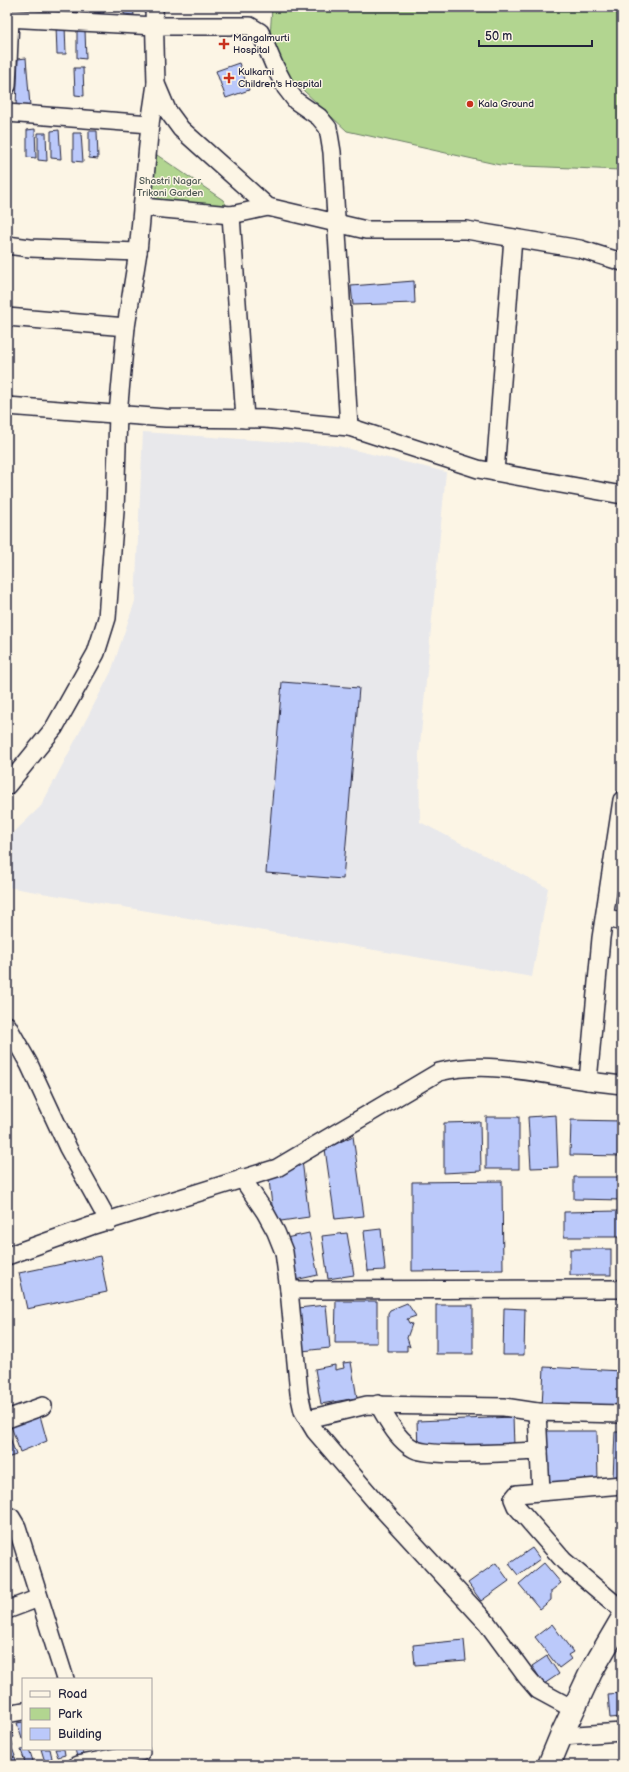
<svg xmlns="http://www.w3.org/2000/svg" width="629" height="1772" viewBox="0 0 629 1772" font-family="'Balsamiq Sans',sans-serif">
<rect width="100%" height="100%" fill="#fcf5e5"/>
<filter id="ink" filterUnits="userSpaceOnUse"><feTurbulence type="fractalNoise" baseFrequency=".025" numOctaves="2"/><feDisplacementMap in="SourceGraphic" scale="8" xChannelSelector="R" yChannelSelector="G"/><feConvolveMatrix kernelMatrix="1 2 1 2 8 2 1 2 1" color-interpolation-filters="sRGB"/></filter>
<g filter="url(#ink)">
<polygon fill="#e8e8eb" points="143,432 338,446 446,472 419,755 420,822 548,888 532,977 7,887 7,839 41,806 111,672 135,601"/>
<g fill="#b2d590" stroke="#6a7c66">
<polygon points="272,7 616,7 622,36 622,160 620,170 500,165 347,131 289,77 270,37"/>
<polygon points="154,153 223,200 227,206 158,201 152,194"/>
</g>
<g fill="#bbc9fa" stroke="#22223b">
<polygon points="50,7 59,7 59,10 50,9"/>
<polygon points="94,7 103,7 104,13 94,12"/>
<polygon points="108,7 117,7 117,11 108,10"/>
<polygon points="124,7 133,7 134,15 124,14"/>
<polygon points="56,26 65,26 66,54 57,54"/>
<polygon points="85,30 86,59 77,58 77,31"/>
<polygon points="26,58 30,106 16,106 18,59"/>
<polygon points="239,63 249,90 226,98 216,71"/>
<polygon points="74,68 83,68 84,96 75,95"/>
<polygon points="35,129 36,158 27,157 27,130"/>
<polygon points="7,130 9,130 10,159 7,159"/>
<polygon points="59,130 61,159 51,158 51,131"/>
<polygon points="89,131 97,131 98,159 89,158"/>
<polygon points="38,133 46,133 47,161 38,160"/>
<polygon points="73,133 81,133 83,162 73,161"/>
<polygon points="414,281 415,303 353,305 351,286"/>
<polygon points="282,682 359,688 343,879 266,873"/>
<polygon points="556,1115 558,1167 531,1168 528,1117"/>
<rect x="486" y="1117" width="33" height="52"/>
<polygon points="571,1120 622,1121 622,1156 570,1155"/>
<polygon points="480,1122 481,1171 444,1173 444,1123"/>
<polygon points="353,1136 364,1216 335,1219 325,1149"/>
<polygon points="302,1160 309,1217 274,1222 269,1180 292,1161"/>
<polygon points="574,1177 622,1177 622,1200 574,1199"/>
<polygon points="502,1181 503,1270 412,1271 412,1182"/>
<polygon points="620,1211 621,1237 564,1237 564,1212"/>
<polygon points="381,1229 385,1270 368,1271 364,1231"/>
<polygon points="309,1233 318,1275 295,1280 286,1238"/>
<polygon points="347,1233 354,1275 328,1279 322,1236"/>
<rect x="570" y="1249" width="41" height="26"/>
<polygon points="100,1256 107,1292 27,1309 19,1273"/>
<polygon points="336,1301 377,1301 377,1343 335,1343"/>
<polygon points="407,1303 416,1316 407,1319 409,1323 412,1324 407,1338 410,1347 407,1345 407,1351 388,1351 388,1313 390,1310"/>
<polygon points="326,1305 330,1348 302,1351 298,1308"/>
<rect x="436" y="1305" width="37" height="49"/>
<polygon points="504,1308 525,1309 524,1355 503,1355"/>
<polygon points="351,1362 357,1398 321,1404 315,1369 335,1365 335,1370 344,1368 343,1363"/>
<polygon points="544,1367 622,1371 622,1411 542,1407"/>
<polygon points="39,1412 47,1441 20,1452 10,1423"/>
<polygon points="513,1417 514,1446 418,1450 417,1421"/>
<polygon points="7,1429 16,1455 7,1458"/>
<polygon points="546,1431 597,1431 598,1482 546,1483"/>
<polygon points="615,1432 622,1432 622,1479 613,1478"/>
<polygon points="532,1548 540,1559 518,1575 509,1564"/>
<polygon points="496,1563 509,1581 481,1601 468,1583"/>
<polygon points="544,1563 561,1583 551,1591 551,1600 540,1609 519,1584"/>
<polygon points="552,1624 573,1652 568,1655 571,1659 559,1668 535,1637"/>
<polygon points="464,1640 466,1661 415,1665 413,1645"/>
<polygon points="547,1656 559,1674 544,1684 532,1666"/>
<polygon points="622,1693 622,1717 610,1718 608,1694"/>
<polygon points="9,1720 11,1728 7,1729 7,1721"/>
<polygon points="23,1722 23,1739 22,1739 17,1723"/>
<polygon points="11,1730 14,1737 7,1739 7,1731"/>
<polygon points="11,1739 13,1747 7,1749 7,1741"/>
<polygon points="12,1748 15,1756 7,1758 7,1750"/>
<polygon points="29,1749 34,1764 26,1765 21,1750"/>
<polygon points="41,1749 50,1749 52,1758 45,1762"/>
<polygon points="55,1749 64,1749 65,1755 58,1757"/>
<polygon points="75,1749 82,1749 83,1755 77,1757"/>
<polygon points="95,1749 107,1749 108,1752 96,1752"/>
<polygon points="15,1757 17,1765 7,1765 7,1760"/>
</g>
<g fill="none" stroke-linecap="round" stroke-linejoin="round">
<defs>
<g id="minor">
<polyline points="154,7 156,84 167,110 181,129 268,207 366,230 466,230 580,249 622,262"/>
<polyline points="7,18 155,26 250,26 260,32 274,65 286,88 296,101 319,117 328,128 332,152 349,427 265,419 166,418 7,406"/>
<polyline points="7,86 10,18"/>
<polyline points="7,113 150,124"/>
<polyline points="142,207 231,215 268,207"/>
<polyline points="231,215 245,419"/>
<polyline points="7,245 30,248 138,252"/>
<polyline points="7,317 126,327"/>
<polyline points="349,427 478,469 622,495"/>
<polyline points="495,472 513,238"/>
<polyline points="7,786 54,728 96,653 107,618 115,511 118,414 126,327 138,252 150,124 156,84"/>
<polyline points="622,800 601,938 588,1081 622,1085"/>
<polyline points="605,917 622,922"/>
<polyline points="7,1025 29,1064 68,1148 109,1222"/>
<polyline points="242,1178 265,1212 276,1232 284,1252 289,1290 299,1393 303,1411 315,1431 375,1501 487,1623 526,1676 538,1690 573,1709"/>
<path d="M7,1256l84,-30 186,-58 162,-96c49,-12 100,2 149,9"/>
<polyline points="289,1290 622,1289"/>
<path d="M378,1404c10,16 19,36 36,45 17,9 102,3 125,2"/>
<polyline points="7,1419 43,1406"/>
<polyline points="308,1419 367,1405 504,1407 537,1412"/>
<polyline points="622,1485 517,1494 513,1499 516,1506 564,1561 622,1610"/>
<polyline points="541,1491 537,1412 622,1414"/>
<polyline points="7,1516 11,1517 17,1527 65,1679"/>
<polyline points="7,1610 39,1598"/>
<polyline points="7,1714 23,1711"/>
<polyline points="561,1736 622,1732"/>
<polyline points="77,1765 141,1752"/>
</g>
<polyline id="tertiary" points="549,1765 561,1736 591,1672 622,1619"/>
</defs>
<use href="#minor" stroke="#22223b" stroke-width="20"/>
<use href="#tertiary" stroke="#22223b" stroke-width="25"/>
<use href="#minor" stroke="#fcf5e5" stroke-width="17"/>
<use href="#tertiary" stroke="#fcf5e5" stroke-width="22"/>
</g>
</g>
<g fill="#c8321e" stroke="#fcf5e5" stroke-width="1.5">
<path d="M222 38h4v4h4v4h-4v4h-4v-4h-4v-4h4z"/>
<path d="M227 72h4v4h4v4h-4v4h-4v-4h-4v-4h4z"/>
<circle cx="470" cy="104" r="4"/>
</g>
<g text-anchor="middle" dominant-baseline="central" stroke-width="3" stroke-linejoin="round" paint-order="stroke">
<g font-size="10" fill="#22223b" stroke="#fcf5e5" text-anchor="start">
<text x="233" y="38">Mangalmurti<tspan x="233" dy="12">Hospital</tspan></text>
<text x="238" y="72">Kulkarni<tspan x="238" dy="12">Children's Hospital</tspan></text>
<text x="478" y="104">Kala Ground</text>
</g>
<g font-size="10" fill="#4d5854" stroke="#fcf5e5">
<text x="170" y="181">Shastri Nagar<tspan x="170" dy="12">Trikoni Garden</tspan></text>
</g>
</g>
<rect width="629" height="1772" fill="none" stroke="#fcf5e5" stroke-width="24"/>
<rect x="12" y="12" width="605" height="1748" fill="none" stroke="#22223b" stroke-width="1.5" filter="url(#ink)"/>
<rect x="22" y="1678" width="130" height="72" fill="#fcf5e5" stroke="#a5a1a1"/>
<rect x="30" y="1691" width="20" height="6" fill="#fcf5e5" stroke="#a5a1a1"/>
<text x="58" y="1698" font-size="12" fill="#22223b">Road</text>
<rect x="30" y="1708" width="20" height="12" fill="#b2d590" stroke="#a5a1a1"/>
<text x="58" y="1718" font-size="12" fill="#22223b">Park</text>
<rect x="30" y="1728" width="20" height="12" fill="#bbc9fa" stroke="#a5a1a1"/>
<text x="58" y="1738" font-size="12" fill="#22223b">Building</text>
<path d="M479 40v6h113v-6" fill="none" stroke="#22223b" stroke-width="2"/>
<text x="485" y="40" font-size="12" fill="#22223b" stroke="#fcf5e5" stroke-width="3" paint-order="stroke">50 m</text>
</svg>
